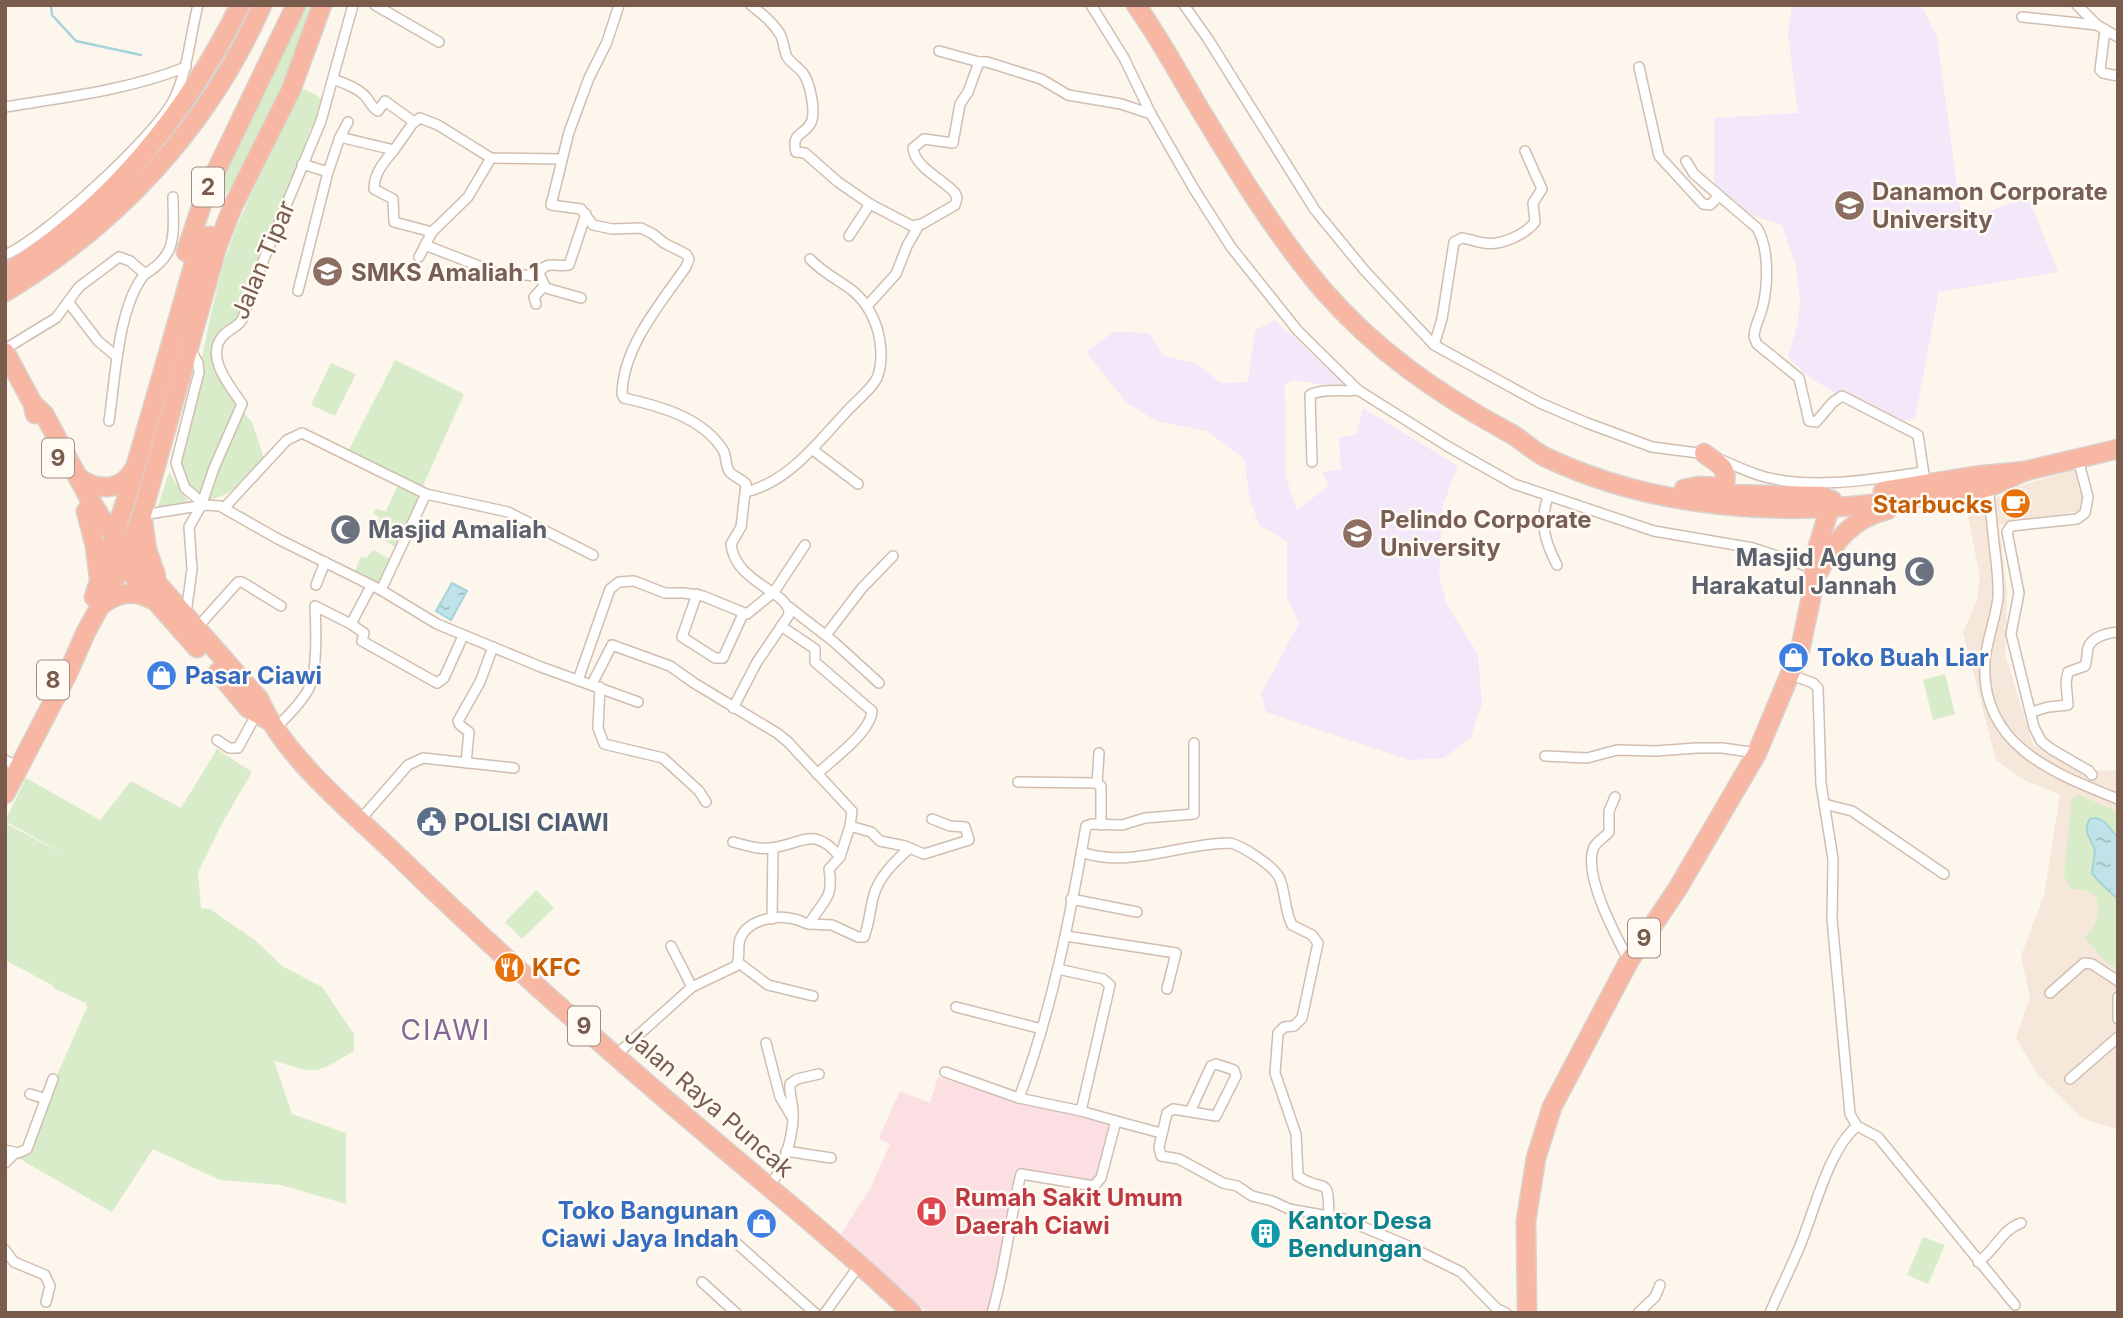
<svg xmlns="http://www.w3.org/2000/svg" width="2123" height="1318" viewBox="0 0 2123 1318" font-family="Inter,sans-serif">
<defs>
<pattern id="water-ripples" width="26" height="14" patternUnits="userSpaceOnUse" patternTransform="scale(1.75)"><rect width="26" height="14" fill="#bfe3e8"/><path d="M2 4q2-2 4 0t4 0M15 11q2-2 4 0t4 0" fill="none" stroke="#a0bbbe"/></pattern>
</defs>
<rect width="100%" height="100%" fill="#fdf6ec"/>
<polygon fill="#f5e8da" points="2077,469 2086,498 2081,511 1999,525 2007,593 2005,654 2033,745 2084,771 2118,770 2118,1130 2082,1118 2037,1074 2016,1038 2030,997 2021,956 2044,895 2060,795 2024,780 1996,760 1963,633 1977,599 1980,578 1966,507 2001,496 2016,487"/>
<g fill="#f3e8fa">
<polygon points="1792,5 1895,5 1923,8 1937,37 1962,222 2028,196 2058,272 1939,292 1915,419 1890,422 1872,416 1809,377 1788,357 1797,326 1800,304 1796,267 1782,225 1752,215 1714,185 1714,118 1798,113 1788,33"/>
<polygon points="1275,320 1350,389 1294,380 1285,384 1286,477 1297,510 1328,486 1323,472 1341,469 1339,438 1357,434 1363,408 1458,466 1443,505 1439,576 1447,605 1478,654 1482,703 1471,737 1444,758 1409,760 1266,712 1261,694 1299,623 1287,598 1287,541 1259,525 1250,500 1244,459 1207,431 1156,421 1126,402 1086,352 1114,332 1149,333 1164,356 1195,363 1221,383 1248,382 1255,330"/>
</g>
<polygon fill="#fbdfe3" points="938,1077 1032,1107 1056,1109 1108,1121 1110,1127 1099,1179 1096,1182 1018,1175 994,1294 986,1313 928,1313 841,1234 870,1189 890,1144 879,1138 900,1091 930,1103"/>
<g fill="#d8ecc9">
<path d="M304,5h12c-13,36 -70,190 -104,198l-2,-2z"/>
<path d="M301,88l15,7 8,7 -4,15 -10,12 -12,39 -63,154c-8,5 -16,11 -21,19 -9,18 15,51 24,67l-39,89c-17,-15 -17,-22 -17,-44 16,-64 24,-131 43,-194 19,-59 52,-113 76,-171z"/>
<polygon points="395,360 464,394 422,488 354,454 349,450"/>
<polygon points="331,363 356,374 335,416 311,405"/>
<path d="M243,412l9,10 12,36c-21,22 -29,37 -59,43z"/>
<polygon points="169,472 189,503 157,509"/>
<polygon points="398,485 415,494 419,499 397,548 376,536 380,528 376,525 380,518 373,513 376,509 386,511"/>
<polygon points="373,550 392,560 382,580 376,583 355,571 361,557 366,558"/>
<polygon points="1945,674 1955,714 1933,720 1923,680"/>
<path d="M217,749l35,23 -32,55 -22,46 3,35 9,1 46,32 26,25 40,21 32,47v17c-41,24 -35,23 -80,10l18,53 54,19v71l-65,-19 -61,-5 -67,-31 -41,63 -92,-53 67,-152 -1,-4 -31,-14 -3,-4 -47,-25v-137l68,36 -68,-38 21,-43 74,42 31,-39 50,27z"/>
<path d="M2079,795l39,17v157l-12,-7 -21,-24c12,-13 16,-24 11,-42l-9,-6 -17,-1 -6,-13 8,-78z"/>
<polygon points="536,890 554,908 522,939 505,922"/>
<polygon points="1923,1237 1945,1245 1928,1284 1907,1275"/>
</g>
<g fill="url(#water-ripples)" stroke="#a5d3da" stroke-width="2">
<polygon points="452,583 467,591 451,620 436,611"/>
<path d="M2095,818c14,2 13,12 23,19v61c-4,-1 -24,-21 -26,-25l3,-23c-4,-12 -13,-18 -5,-31z"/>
</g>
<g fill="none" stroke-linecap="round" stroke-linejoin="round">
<polyline stroke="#a5d3da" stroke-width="2.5" points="51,5 52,15 76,41 141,55"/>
<defs>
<g id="street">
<polyline points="375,5 439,42"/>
<path d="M619,5l-12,37 -18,36 -20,54 -18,73 30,4 12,16 19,4 29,-1 12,6 11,9 22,11 3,5 -3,8c-26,37 -63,80 -64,127l2,4c35,8 78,19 99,52 4,7 2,15 6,21 4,6 12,7 17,13l-5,43 -10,17c4,40 60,47 58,71l-32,47 -24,46"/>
<path d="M751,5c11,9 23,18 30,31 3,7 3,15 6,21 4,6 11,10 16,16 7,10 12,35 9,47 -4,15 -22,11 -16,32l9,1 33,29 32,22 42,22 10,-2 33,-19 2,-7 -2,-5c-12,-14 -40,-25 -42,-45l11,-9 29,4 7,-39 8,-12 11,-30h8l54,17 27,16 53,9 30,10"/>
<polyline points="1091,5 1124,58 1151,114 1194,189 1231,247 1298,331 1358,390 1447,446 1514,484 1654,531 1753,548 1816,569"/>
<polyline points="1184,5 1208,39 1315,210 1365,271 1434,345 1540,403 1587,423 1652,447 1706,454"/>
<polyline points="2077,5 2097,25 2118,37"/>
<polyline points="2022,17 2097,25"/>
<polyline points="2105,30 2100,70 2103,73 2118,76"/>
<polyline points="939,51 979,62"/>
<polyline points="1639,67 1659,156 1703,204 1710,205 1719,196"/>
<path d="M333,79c11,4 25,9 33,18 5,6 5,10 12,14l7,-10 29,21"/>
<path d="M5,107c62,-10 123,-17 181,-40"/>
<polyline points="340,137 394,150 413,123 420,118 438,125 491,158 562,159"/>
<path d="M394,150c-10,12 -20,23 -20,39l19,10 1,23 38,10"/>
<path d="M1686,161l8,13 63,54c12,19 11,56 6,77 -2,11 -9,21 -9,32l3,7 42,34 10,43 7,1 17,-20 9,-6 4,2 72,37 6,40"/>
<polyline points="302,164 328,172"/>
<polyline points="849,236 870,204"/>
<polyline points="425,245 497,273 539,276"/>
<path d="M5,255c37,-15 152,-120 169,-156 14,-29 16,-63 24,-94"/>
<polyline points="419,257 432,232 468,197 491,158"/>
<polyline points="298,291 328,172 340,137 348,122"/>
<path d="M581,298l-35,-10 -7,-14c6,-15 19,-6 30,-9l17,-51"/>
<polyline points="69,303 98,341 117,357"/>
<polyline points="536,304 534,297 544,286"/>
<polyline points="867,306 896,274 907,246 919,225"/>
<path d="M1434,345l8,-26 12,-77 8,-4c8,1 14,4 22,5 16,3 41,-8 51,-21l-2,-19 9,-14 -17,-38"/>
<polyline points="190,348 198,363 199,372 176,463 185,488 205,505"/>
<path d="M5,349l51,-31 23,-31 40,-30 11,4 15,13c34,-20 28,-41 28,-77"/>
<path d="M109,421c6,-40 9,-116 36,-147"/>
<polyline points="813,450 858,484"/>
<path d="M1719,459c15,6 30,14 46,18 50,13 108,2 158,-5"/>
<polyline points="2078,459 2088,497 2085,513 2077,519 2011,526 2007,532 2019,593 2011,634 2034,727 2041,741 2051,749 2089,771 2092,775"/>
<path d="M1312,462l-2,-67c13,-7 33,-3 48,-5"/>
<path d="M1988,485c2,19 4,39 6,58 2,18 5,36 4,54 -2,21 -11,42 -13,63 -6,85 68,113 133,139"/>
<path d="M746,492c44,-11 73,-51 102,-82 9,-10 23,-20 29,-32 7,-17 4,-42 -3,-58 -16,-37 -39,-35 -64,-61"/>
<path d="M1548,497c-9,25 -3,45 9,68"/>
<polyline points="224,508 287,440 302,433 426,494 508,512 593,555"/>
<polyline points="142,515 205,505 220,506 278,539 381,590 437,624 541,667 638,702"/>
<polyline points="316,585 325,562"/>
<polyline points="381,590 426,494"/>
<polyline points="697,594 682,637 715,658 723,658 743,614"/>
<polyline points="789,607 834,642 879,683"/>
<path d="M186,614l6,-45 -3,-42 12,-21 13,-38 28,-64c-11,-17 -37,-46 -20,-67 6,-8 16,-9 21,-19l14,-42 64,-155 32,-116"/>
<polyline points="351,624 364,633 362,641 437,683 444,678 463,636"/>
<path d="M781,626l34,23v13l57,49c-1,21 -40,49 -55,63"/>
<polyline points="196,629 238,582 242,582 281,606"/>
<polyline points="826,635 862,588 893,556"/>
<polyline points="1789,674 1813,683 1818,688 1821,784 1833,859 1832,919 1850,1114 1857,1126 1878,1137 2015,1305"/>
<polyline points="578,680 610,589 619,582 634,581 665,593 684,593 703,596 747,614 774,592 805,545"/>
<polyline points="592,684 612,645 670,666 694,683 777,733 788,742 852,811 850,826 871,832 880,841 905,846 924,854 969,840 965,827 950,826 932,819"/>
<polyline points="600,687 598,728 604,744 663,758 699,791 706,802"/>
<path d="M2032,712l16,-5 20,-2 -2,-23 2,-10 17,-6c2,-6 2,-12 3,-18 3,-11 19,-15 30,-16"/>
<path d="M275,729c11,-12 25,-24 33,-39 10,-16 8,-64 7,-84l36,18 20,-38"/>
<polyline points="217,740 229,748 238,748 257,713"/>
<polyline points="1099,753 1097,784 1101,786 1101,825"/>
<polyline points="1545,756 1587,758 1617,750 1655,751 1697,748 1722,748 1757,753"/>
<polyline points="5,760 11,763"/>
<polyline points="466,763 469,732 460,725 458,721 480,682 493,647"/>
<polyline points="1018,782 1097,783"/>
<path d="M1615,797l-6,14v21c-4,5 -12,9 -15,15 -12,27 22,89 35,114"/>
<polyline points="1824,804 1852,811 1944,874"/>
<polyline points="360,820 408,765 423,758 514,768"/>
<path d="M733,842c12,3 25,8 37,6 32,-3 43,-24 70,9"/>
<path d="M1081,852c48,17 100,-9 149,-9 13,3 42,22 49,34 7,15 5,33 13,48l20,10 6,8 -16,75 -8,8 -10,1 -6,6 -3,40 21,61 2,42c28,19 30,-4 31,40"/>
<polyline points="1071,899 1137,912"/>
<polyline points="772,919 773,848"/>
<path d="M809,924l23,1 26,12h6c5,-12 6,-27 9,-39 5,-21 22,-37 37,-50"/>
<polyline points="1066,936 1176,953 1167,989"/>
<polyline points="671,946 692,987"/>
<polyline points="739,963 768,985 813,996"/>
<polyline points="1058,969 1103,979 1110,985 1081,1111"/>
<polyline points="2050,993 2084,963 2092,964 2118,981"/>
<polyline points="2118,997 2118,1019"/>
<polyline points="956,1007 1042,1029"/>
<polyline points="766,1043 780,1097 792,1117"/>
<path d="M616,1055l76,-68 44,-21c5,-8 1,-17 4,-27 7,-19 36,-25 54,-20 6,1 9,4 15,5 15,-25 25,-25 20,-55l11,-12 10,-31"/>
<polyline points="945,1072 1019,1098"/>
<polyline points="2070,1079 2118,1037"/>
<polyline points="30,1094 46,1099"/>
<polyline points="1190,1112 1211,1066 1216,1064 1234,1070 1236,1076 1216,1116 1173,1109 1167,1113 1159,1147 1161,1156 1179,1159 1223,1183 1237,1186 1252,1196 1272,1201 1289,1209 1344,1219 1406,1245 1461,1272 1496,1308 1506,1313"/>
<path d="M1116,1121l-35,-10 -62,-13c33,-88 51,-180 67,-272l6,-2 30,1 23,-7 49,-4v-71"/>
<polyline points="5,1150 18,1153 27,1149 53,1079"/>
<polyline points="786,1151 831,1158"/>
<polyline points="5,1163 15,1153"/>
<path d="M769,1187c14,-19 23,-45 24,-69 1,-12 -4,-23 -3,-34l7,-5 22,-5"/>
<polyline points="734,1241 815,1313"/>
<polyline points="5,1250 14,1262 45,1275 50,1286 46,1302"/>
<path d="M1978,1262c17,-11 23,-32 43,-39"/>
<polyline points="702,1282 736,1313"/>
<polyline points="825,1313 860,1264"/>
<path d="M992,1313c14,-46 17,-93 29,-139l73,12 7,-8 15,-57 45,12"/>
<polyline points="1638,1313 1655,1297 1660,1285"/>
<path d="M1770,1313c9,-22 20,-43 29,-65 15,-35 29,-98 58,-122"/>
</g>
<g id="highway">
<path d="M1136,5c22,31 40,64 59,96 39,65 79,131 128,189 53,61 115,104 185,142 14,7 23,18 37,25 109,52 243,62 361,42 27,-4 57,-4 83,-12 12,-4 24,-11 36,-16"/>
<polyline points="186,252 206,192 296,5"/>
<path d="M5,274c104,-65 181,-159 235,-269"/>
<path d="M5,292c113,-68 204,-166 257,-287"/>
<polyline points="5,352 33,404 35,414"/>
<path d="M33,404l11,10 45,84 16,26 154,175c26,60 96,115 143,161 117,114 242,222 367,327 49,41 97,82 143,126"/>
<path d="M78,477c18,14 44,15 56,-8"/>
<path d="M1684,489l15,-3 19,1 7,-5c3,-17 -10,-19 -21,-29"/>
<polyline points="1883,491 1974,476 2025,471 2118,449"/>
<polyline points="1722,494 1823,496"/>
<polyline points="86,511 95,546 99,578"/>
<polyline points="143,522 147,550 156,576"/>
<polyline points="116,556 197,648"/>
<path d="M1819,571c15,-30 34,-53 68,-61"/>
<polyline points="94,597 126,500 200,243 203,237 211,236 216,240 217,247"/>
<path d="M100,606c17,-13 32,-17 51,-7"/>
<polyline points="218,672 248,708 268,720"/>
<polyline points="5,794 67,675 86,632 123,564 142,515 217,247 233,206 291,90 322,5"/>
<polyline points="1527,1313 1526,1221 1536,1158 1552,1107 1629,961 1678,888 1757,753 1800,650 1815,579 1813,563 1832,500"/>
</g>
</defs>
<use href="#street" stroke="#d1beb0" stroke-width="12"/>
<use href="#highway" stroke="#dad1cd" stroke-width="21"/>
<use href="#street" stroke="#fff" stroke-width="9"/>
<use href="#highway" stroke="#f7b7a3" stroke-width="18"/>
</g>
<defs>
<symbol id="university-disc" viewBox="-11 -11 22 22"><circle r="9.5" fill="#8d6e63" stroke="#fffaf3"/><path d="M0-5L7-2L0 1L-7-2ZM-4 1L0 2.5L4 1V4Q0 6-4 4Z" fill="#fff"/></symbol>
<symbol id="school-disc" viewBox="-11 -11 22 22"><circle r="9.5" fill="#8d6e63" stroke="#fffaf3"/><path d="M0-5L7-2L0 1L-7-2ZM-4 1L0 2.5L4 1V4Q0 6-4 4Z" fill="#fff"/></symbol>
<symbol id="cafe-disc" viewBox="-11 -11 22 22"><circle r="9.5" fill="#e8710a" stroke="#fffaf3"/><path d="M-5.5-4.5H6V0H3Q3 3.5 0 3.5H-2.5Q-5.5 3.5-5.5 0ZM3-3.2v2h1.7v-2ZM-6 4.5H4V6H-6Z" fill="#fff"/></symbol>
<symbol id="mosque-disc" viewBox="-11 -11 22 22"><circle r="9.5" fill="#6b7280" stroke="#fffaf3"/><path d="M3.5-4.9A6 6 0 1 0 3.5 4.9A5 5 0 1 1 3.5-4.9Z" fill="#fff"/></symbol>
<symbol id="shop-disc" viewBox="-11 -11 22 22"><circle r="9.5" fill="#3f7fe0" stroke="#fffaf3"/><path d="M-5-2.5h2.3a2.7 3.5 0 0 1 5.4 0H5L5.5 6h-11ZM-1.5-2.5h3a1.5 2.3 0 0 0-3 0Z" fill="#fff"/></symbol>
<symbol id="civic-disc" viewBox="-11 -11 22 22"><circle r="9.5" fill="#5c6f8a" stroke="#fffaf3"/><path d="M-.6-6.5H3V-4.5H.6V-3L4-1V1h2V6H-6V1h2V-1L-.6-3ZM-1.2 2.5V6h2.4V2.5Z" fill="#fff"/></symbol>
<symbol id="restaurant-disc" viewBox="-11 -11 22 22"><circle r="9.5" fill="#e8710a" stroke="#fffaf3"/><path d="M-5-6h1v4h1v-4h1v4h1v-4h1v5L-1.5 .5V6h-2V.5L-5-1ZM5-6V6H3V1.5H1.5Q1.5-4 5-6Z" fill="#fff"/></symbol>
<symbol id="hospital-disc" viewBox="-11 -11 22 22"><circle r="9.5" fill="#e0444e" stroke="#fffaf3"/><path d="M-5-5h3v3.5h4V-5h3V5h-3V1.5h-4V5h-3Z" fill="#fff"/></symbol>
<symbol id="building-disc" viewBox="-11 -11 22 22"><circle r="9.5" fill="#0f9aa8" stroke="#fffaf3"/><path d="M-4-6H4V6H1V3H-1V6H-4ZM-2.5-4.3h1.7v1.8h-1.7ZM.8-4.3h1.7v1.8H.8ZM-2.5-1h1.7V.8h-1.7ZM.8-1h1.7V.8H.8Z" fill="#fff"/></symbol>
</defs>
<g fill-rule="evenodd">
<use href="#university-disc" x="1832" y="188" width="35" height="35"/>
<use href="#school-disc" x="310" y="254" width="35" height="35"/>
<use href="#cafe-disc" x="1998" y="486" width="35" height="35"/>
<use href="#mosque-disc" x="328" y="512" width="35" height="35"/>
<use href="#university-disc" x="1340" y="516" width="35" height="35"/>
<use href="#mosque-disc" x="1902" y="554" width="35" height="35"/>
<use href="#shop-disc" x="1776" y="640" width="35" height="35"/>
<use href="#shop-disc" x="144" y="658" width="35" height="35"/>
<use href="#civic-disc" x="414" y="804" width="35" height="35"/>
<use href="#restaurant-disc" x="492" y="950" width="35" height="35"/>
<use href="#hospital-disc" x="914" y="1194" width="35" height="35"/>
<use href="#shop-disc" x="744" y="1206" width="35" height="35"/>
<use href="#building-disc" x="1248" y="1216" width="35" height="35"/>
</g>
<g text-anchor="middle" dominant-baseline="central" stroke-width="5" stroke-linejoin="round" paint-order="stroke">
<g fill="#fffaf3" stroke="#a28b7f" stroke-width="2">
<rect x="192" y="167.5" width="32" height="39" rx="5"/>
<rect x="42" y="438.5" width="32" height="39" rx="5"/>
<rect x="37" y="660.5" width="32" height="39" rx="5"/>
<rect x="1628" y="918.5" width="32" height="39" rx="5"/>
<rect x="568" y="1006.5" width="32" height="39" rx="5"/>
</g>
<g font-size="23" font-weight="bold" fill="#7a5c4d">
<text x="208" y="187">2</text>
<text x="58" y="458">9</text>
<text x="53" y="680">8</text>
<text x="1644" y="938">9</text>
<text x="584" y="1026">9</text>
</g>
<g font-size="24" font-weight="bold" fill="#785e54" stroke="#fffaf3" text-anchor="start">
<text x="1872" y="191">Danamon Corporate<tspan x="1872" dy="28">University</tspan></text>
<text x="351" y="272">SMKS Amaliah 1</text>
<text x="1380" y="519">Pelindo Corporate<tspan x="1380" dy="28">University</tspan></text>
</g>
<g font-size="24" fill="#7a5c4d" stroke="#fffaf3">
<text transform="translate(263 260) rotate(-67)">Jalan Tipar</text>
<text transform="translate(709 1102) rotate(41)">Jalan Raya Puncak</text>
</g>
<g font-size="24" font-weight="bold" fill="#c56008" stroke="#fffaf3" text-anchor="end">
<text x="1993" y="504">Starbucks</text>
<text x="532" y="967" text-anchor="start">KFC</text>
</g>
<g font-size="24" font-weight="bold" fill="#5b616d" stroke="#fffaf3" text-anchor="start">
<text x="368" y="529">Masjid Amaliah</text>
<text x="1897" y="557" text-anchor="end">Masjid Agung<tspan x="1897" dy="28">Harakatul Jannah</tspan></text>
</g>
<g font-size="24" font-weight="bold" fill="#366cbe" stroke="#fffaf3" text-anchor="start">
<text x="1817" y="657">Toko Buah Liar</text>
<text x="185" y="675">Pasar Ciawi</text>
<text x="739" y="1210" text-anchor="end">Toko Bangunan<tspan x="739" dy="28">Ciawi Jaya Indah</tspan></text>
</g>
<g font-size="24" font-weight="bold" fill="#4e5e75" stroke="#fffaf3" text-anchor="start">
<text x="454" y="822">POLISI CIAWI</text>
</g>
<g font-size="24" font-weight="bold" fill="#be3a42" stroke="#fffaf3" text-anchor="start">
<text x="955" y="1197">Rumah Sakit Umum<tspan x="955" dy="28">Daerah Ciawi</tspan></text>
</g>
<g font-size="24" font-weight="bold" fill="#0d838f" stroke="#fffaf3" text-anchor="start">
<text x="1288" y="1220">Kantor Desa<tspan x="1288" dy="28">Bendungan</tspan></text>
</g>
<g font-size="28" letter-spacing="2" fill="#846695" stroke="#fffaf3">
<text x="446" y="1030">CIAWI</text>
</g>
</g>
<rect width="2123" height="1318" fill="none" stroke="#7a5c4d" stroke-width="14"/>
</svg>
